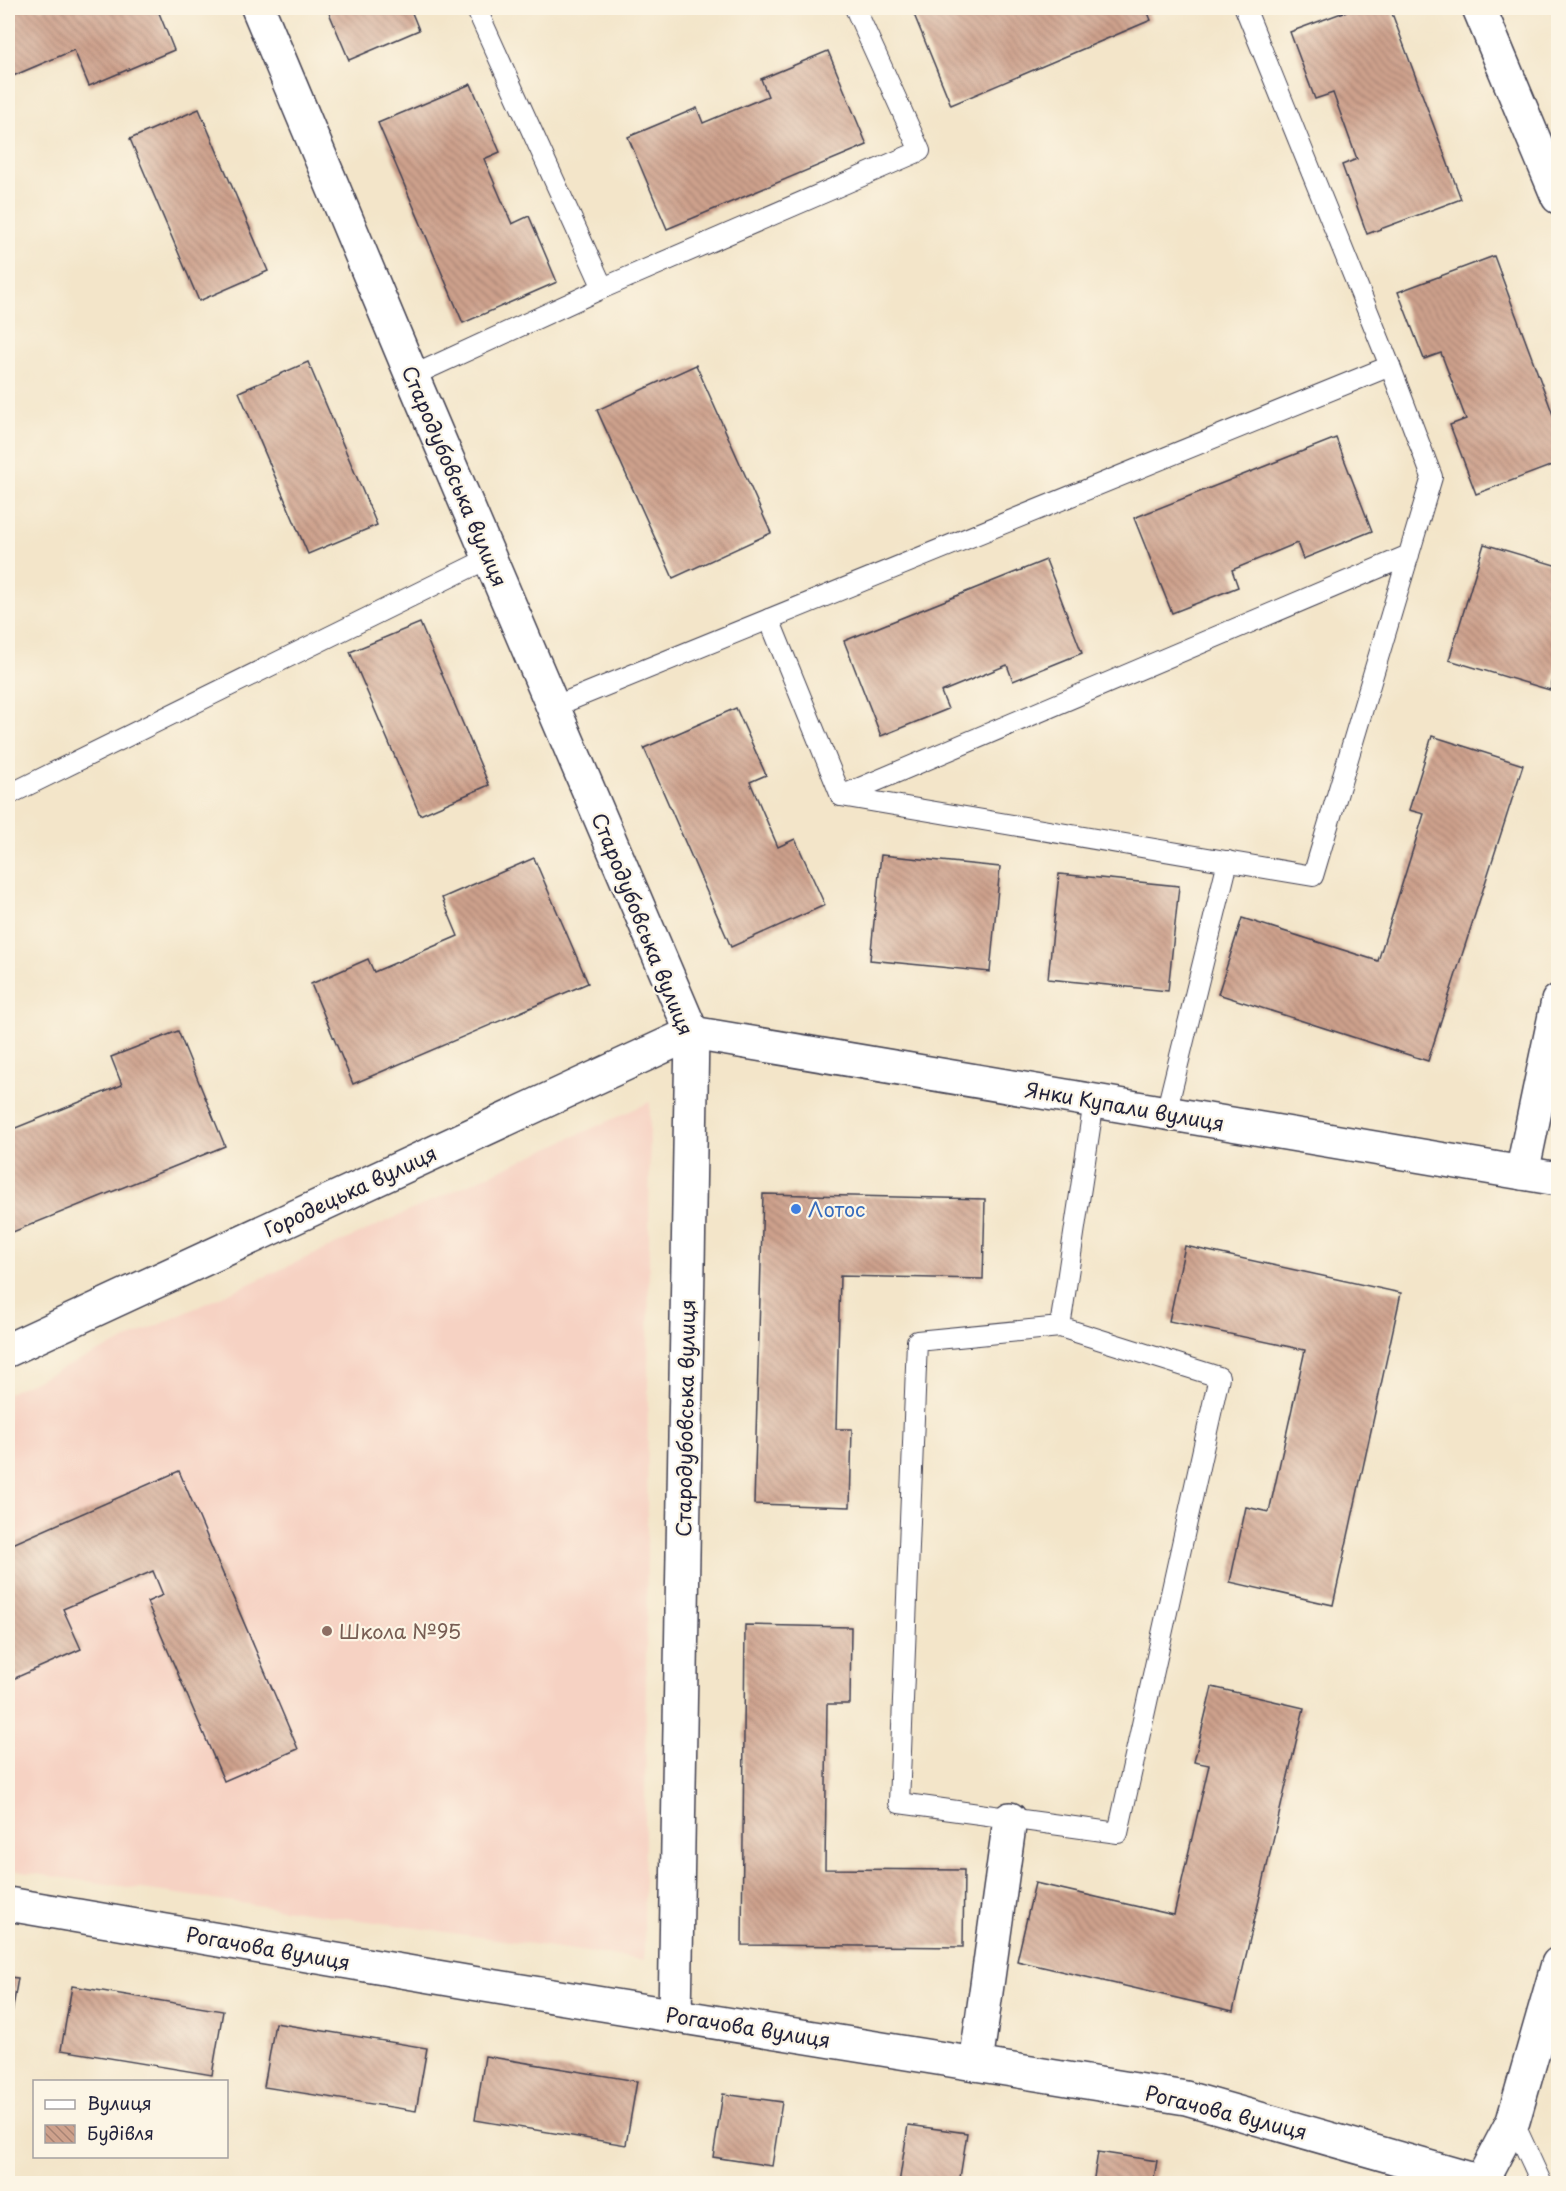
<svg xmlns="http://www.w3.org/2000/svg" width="1566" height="2191" viewBox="0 0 1566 2191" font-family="'Playpen Sans',sans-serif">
<defs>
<pattern id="building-back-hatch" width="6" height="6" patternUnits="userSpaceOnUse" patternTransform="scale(1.5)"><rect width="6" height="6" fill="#cea18c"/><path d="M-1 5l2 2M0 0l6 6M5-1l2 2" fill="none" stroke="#a78374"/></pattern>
</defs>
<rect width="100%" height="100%" fill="#fcf5e5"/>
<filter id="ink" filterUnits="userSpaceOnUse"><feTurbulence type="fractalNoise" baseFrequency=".0167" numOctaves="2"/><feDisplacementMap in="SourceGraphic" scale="12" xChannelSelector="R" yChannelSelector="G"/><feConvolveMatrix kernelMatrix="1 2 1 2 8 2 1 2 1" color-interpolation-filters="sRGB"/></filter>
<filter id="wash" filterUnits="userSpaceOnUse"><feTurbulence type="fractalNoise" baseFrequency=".008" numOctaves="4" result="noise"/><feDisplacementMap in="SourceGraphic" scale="24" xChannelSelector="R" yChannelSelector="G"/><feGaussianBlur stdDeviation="1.35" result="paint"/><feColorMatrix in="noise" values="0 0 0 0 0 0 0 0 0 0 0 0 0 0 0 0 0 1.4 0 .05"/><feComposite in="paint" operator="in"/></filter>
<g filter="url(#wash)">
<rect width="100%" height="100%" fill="#f3e5c9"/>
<polygon fill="#f6d2c3" points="650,1102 644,1960 8,1870 8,1393"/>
<g id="blocks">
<g fill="url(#building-back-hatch)">
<polygon points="8,8 157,8 174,50 89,86 74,50 8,78"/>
<polygon points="327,8 410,8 419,30 349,60"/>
<polygon points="924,8 1146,8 1151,20 951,105 913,12"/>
<polygon points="1355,8 1390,8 1461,199 1367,234 1342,165 1357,159 1333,93 1315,99 1290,32"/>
<polygon points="828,51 867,145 667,229 628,137 697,108 703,123 768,96 761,79"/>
<polygon points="471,84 500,152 484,159 512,224 529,216 557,282 463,323 378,123"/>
<polygon points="199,109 268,271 199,301 130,139"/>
<polygon points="1494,256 1558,428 1558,463 1476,494 1450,425 1466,419 1441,353 1424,359 1398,292"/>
<polygon points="308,362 377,525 308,554 239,392"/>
<polygon points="696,365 771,533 673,578 597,410"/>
<polygon points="1336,438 1372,531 1303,559 1297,543 1232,570 1238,587 1172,613 1134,518"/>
<polygon points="1484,544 1558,566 1558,662 1550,690 1449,660"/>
<polygon points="1046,560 1082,653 1013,681 1007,665 941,692 948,709 881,736 844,641"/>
<polygon points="420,623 489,785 420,815 350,652"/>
<polygon points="736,708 766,775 750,782 778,847 795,839 825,905 731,947 644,748"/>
<polygon points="1432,736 1523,765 1428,1061 1218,994 1242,918 1378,961 1424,814 1409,810"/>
<polygon points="881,855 1000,867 990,972 870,960"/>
<polygon points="534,858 588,983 353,1084 311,984 368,959 374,972 458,936 442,898"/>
<polygon points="1059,874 1179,886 1168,991 1048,979"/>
<polygon points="178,1031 225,1146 8,1234 8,1131 122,1085 111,1057"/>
<polygon points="763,1194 985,1199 983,1279 840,1276 836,1429 852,1429 850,1507 754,1504"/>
<polygon points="1185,1246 1401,1293 1333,1605 1230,1582 1246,1507 1269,1512 1305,1350 1169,1321"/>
<polygon points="179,1471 298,1749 224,1781 147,1602 163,1595 153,1571 63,1609 81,1649 13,1679 8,1665 8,1546"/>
<polygon points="745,1625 851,1627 850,1704 827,1704 825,1869 964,1870 963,1947 742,1945"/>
<polygon points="1212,1687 1304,1708 1233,2011 1017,1961 1035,1883 1174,1915 1209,1765 1194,1762"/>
<polygon points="8,1977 18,1978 9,2031 8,2031"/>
<polygon points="72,1986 223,2011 212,2075 61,2050"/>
<polygon points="275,2023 427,2048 416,2111 264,2087"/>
<polygon points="485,2056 637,2081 626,2145 475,2120"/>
<polygon points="723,2094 782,2102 772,2166 713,2157"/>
<polygon points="908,2125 967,2133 959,2184 899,2184"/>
<polygon points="1098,2152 1157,2161 1153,2184 1093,2184"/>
</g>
</g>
</g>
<g filter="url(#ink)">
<use href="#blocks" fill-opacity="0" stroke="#413f50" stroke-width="1.5"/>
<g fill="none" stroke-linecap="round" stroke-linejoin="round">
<defs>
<g id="lane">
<polyline points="603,288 920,151 855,8"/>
<polyline points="1390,366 1432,477 1313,876 841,796 1409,555"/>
<polyline points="412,376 603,288 476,8"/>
<polyline points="769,619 841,796"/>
<polyline points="553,707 1390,366 1245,8"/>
<polyline points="8,795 489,558"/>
<polyline points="1166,1113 1228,861"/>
<polyline points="1060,1327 917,1341 899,1803 1118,1833 1219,1377 1060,1327 1094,1101"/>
<polyline points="1513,2121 1542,2184"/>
</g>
<g id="street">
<polyline points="258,8 412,376 692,1033 675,2016"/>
<polyline points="1479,8 1558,197"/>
<polyline points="692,1033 1558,1179"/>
<polyline points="1522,1173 1558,1001"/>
<polyline points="8,1350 692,1033"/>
<polyline points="8,1904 472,1983 1186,2098 1481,2182"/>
<polyline points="976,2064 1010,1819"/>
<polyline points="1480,2184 1513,2121 1558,1964"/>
</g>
</defs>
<use href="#lane" stroke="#413f50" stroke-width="22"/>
<use href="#street" stroke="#413f50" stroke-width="36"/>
<use href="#lane" stroke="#fff" stroke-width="20"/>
<use href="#street" stroke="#fff" stroke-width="33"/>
</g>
</g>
<circle fill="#3f7fe0" stroke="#fcf5e5" stroke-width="2" cx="796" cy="1209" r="6"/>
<circle fill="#8d6e63" stroke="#fcf5e5" stroke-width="2" cx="327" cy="1631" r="6"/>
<g text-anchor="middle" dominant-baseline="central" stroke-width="4.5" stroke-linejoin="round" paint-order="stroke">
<g font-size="20" fill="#22223b" stroke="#fcf5e5">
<text transform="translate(455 476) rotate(67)">Стародубовська вулиця</text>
<text transform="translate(643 924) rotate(68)">Стародубовська вулиця</text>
<text transform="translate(1125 1106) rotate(10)">Янки Купали вулиця</text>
<text transform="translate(350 1191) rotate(-25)">Городецька вулиця</text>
<text transform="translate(685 1418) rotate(-89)">Стародубовська вулиця</text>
<text transform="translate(268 1948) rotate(10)">Рогачова вулиця</text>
<text transform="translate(748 2027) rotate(9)">Рогачова вулиця</text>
<text transform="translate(1226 2112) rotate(14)">Рогачова вулиця</text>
</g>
<g font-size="20" fill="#366cbe" stroke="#fcf5e5" text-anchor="start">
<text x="808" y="1209">Лотос</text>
</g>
<g font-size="20" fill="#785e54" stroke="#fcf5e5" text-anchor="start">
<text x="339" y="1631">Школа №95</text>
</g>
</g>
<rect width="1566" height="2191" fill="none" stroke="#fcf5e5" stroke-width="30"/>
<rect x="33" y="2080" width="195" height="78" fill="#fcf5e5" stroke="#a5a1a1" stroke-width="1.5"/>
<rect x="45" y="2100" width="30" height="9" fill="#ffffff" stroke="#a5a1a1" stroke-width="1.5"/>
<text x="87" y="2110" font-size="18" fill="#22223b">Вулиця</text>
<rect x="45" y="2125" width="30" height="18" fill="url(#building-back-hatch)" stroke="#a5a1a1" stroke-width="1.5"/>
<text x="87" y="2140" font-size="18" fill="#22223b">Будівля</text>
</svg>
